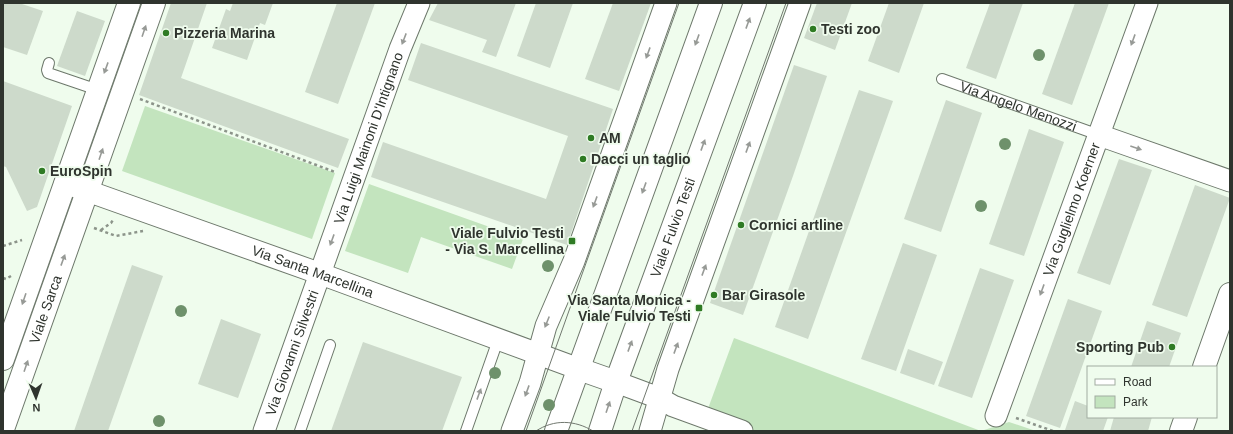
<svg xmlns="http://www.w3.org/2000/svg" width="1233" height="434" viewBox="0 0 1233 434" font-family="Arial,sans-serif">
<rect width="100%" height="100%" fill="#effced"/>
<g fill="#c3e4be">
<polygon points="145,106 335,173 312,239 122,171"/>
<polygon points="369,184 523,239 512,269 421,237 408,273 345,251"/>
<polygon points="734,338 981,431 1009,422 1036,431 752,431 706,414"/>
</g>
<g fill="#cddacb">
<polygon points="3,3 19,3 43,11 27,55 3,47"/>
<polygon points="171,3 207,3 181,78 349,139 338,168 139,95"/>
<polygon points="233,3 273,3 265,25 260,23 247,60 212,48 226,9 230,11"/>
<polygon points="337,3 375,3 338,104 305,92"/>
<polygon points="438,3 516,3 496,57 482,52 487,40 429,20"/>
<polygon points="536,3 573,3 550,68 517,56"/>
<polygon points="613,3 651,3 619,91 585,79"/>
<polygon points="817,3 852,3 835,50 804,38"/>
<polygon points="889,3 924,3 899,73 868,61"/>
<polygon points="990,3 1023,3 996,79 966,68"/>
<polygon points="1075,3 1109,3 1072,105 1042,94"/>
<polygon points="77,11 105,21 85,76 57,66"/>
<polygon points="421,43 613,109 567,245 371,177 383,142 546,199 568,136 408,80"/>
<polygon points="794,65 827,76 793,176 743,315 710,303"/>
<polygon points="3,81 72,106 37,207 27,211 6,167 3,166"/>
<polygon points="859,90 893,101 808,339 775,327"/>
<polygon points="946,100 982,113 941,232 904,219"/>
<polygon points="1029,129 1064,142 1024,256 989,244"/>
<polygon points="1119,159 1152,170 1110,285 1077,273"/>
<polygon points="1195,185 1230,198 1187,317 1152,305"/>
<polygon points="903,243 937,255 896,371 861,359"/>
<polygon points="132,265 163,276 108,431 74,431"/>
<polygon points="980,268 1014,280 972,398 938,386"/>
<polygon points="1068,299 1102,311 1060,428 1026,416"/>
<polygon points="221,319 261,334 238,398 198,384"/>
<polygon points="1147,321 1181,333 1169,367 1131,367"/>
<polygon points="363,342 462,377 442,431 331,431"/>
<polygon points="908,349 943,362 934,385 900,373"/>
<polygon points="1075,401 1088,406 1088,417 1108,417 1103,431 1068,431 1065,430"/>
<polygon points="1114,417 1152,417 1148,431 1110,431"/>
</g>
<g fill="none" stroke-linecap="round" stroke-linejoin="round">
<defs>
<g id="service">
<polyline points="49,63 47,70 48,73 98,90"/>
<path id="s1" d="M942,79l157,56"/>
<polyline points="300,431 330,345"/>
<polyline points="466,431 498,340"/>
</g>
<g id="minor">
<polyline points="1099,135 1230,181"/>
<path id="s2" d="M65,183l256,91 258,95"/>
<polyline points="616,382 659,398 673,406 742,431"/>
<path id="s3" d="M996,416l151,-413"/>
<path id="s4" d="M264,431l136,-382 19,-46"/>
<polyline points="512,431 530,383 546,326 574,261 666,3"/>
<polyline points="650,431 668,369 800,3"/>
</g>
<g id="tertiary">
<polyline points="3,359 129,3"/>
<polyline points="1204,367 1230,294"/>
<path id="s5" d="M3,429l151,-426"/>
<polyline points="1181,431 1186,417"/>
</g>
<g id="primary">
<polyline points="579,369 616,382"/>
<polyline points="556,431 711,3"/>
<path id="s6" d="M600,431l16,-49 139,-379"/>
</g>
</defs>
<use href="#service" stroke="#6d786b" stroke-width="12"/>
<use href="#minor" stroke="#6d786b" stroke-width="23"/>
<use href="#tertiary" stroke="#6d786b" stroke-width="24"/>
<use href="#primary" stroke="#6d786b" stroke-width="24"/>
<g stroke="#8c948a" stroke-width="2.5" stroke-dasharray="3 3" stroke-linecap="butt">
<polyline points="140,99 335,172"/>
<polyline points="94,228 116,236 143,231"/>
<polyline points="101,230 111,223 113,220"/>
<polyline points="3,246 22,240"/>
<polyline points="3,278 6,279 11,276"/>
<polyline points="1016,418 1053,431"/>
</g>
<use href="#service" stroke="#fff" stroke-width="10"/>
<use href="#minor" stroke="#fff" stroke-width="21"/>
<use href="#tertiary" stroke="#fff" stroke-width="22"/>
<use href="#primary" stroke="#fff" stroke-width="22"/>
<g stroke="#727970" stroke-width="1">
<polyline points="526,431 679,3"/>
<path d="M536,431c18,-12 39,-11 57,0"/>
<polyline points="632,431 786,3"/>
</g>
</g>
<g fill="#6e916b">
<circle cx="1039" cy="55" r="6"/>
<circle cx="1005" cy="144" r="6"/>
<circle cx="981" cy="206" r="6"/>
<circle cx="548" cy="266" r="6"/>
<circle cx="181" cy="311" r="6"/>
<circle cx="495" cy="373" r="6"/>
<circle cx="549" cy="405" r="6"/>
<circle cx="159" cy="421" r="6"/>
</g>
<defs><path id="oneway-solid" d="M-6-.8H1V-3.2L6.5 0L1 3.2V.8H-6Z"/></defs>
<g fill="#979a96">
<use href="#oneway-solid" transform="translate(748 23) rotate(-70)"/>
<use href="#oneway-solid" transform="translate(144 31) rotate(-71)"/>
<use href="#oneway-solid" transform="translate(404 39) rotate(111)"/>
<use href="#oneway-solid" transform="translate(697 40) rotate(110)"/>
<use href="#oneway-solid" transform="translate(1133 40) rotate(110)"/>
<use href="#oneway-solid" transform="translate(648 53) rotate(110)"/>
<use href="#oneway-solid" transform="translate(106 68) rotate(110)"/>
<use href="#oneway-solid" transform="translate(703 145) rotate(-70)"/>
<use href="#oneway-solid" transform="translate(748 147) rotate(-70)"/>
<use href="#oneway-solid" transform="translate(1136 148) rotate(19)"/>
<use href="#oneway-solid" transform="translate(101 154) rotate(-71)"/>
<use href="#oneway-solid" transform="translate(644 188) rotate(110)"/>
<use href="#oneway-solid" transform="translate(595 202) rotate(110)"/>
<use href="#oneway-solid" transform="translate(332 240) rotate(110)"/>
<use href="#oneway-solid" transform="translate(63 260) rotate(-70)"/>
<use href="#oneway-solid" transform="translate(704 270) rotate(-70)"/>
<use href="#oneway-solid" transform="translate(1042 290) rotate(110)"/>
<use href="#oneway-solid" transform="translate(24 299) rotate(109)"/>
<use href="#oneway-solid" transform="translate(547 322) rotate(112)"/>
<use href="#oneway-solid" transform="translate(630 346) rotate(-70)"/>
<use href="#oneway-solid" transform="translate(676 348) rotate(-70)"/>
<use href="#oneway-solid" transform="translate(26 366) rotate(-71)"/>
<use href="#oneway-solid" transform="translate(527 391) rotate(110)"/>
<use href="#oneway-solid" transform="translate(479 394) rotate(-70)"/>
<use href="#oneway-solid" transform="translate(608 407) rotate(-71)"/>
</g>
<g fill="#2f7b24" stroke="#effced" stroke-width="1.5">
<circle cx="813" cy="29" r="4"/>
<circle cx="166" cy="33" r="4"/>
<circle cx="591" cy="138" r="4"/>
<circle cx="583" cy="159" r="4"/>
<circle cx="42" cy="171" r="4"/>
<circle cx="741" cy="225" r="4"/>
<rect x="568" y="237" width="8" height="8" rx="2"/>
<circle cx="714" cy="295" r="4"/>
<rect x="695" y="304" width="8" height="8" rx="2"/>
<circle cx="1172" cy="347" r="4"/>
</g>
<g text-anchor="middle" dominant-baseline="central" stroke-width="3.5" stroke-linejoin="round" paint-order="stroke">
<g font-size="14" font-weight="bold" fill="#2f342e" stroke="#effced" text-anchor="start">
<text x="821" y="29">Testi zoo</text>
<text x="174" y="33">Pizzeria Marina</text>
<text x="599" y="138">AM</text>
<text x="591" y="159">Dacci un taglio</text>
<text x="50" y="171">EuroSpin</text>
<text x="749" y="225">Cornici artline</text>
<text x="564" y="233" text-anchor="end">Viale Fulvio Testi<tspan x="564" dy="16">- Via S. Marcellina</tspan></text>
<text x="722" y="295">Bar Girasole</text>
<text x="691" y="300" text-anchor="end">Via Santa Monica -<tspan x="691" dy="16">Viale Fulvio Testi</tspan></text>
<text x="1164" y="347" text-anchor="end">Sporting Pub</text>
</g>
<g font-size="14" fill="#2f342e" stroke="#effced">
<text stroke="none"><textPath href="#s1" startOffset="81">Via Angelo Menozzi</textPath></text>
<text stroke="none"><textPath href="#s4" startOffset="311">Via Luigi Mainoni D'Intignano</textPath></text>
<text stroke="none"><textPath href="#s3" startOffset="220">Via Guglielmo Koerner</textPath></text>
<text stroke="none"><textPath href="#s6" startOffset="216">Viale Fulvio Testi</textPath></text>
<text stroke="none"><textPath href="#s2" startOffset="263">Via Santa Marcellina</textPath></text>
<text stroke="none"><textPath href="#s5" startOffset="127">Viale Sarca</textPath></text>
<text stroke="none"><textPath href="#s4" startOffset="83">Via Giovanni Silvestri</textPath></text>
</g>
</g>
<rect width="1233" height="434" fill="none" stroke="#2f342e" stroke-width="8"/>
<rect x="1087" y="366" width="130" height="52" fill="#effced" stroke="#a2aca1"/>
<rect x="1095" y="379" width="20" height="6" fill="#ffffff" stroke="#a2aca1"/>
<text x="1123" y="386" font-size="12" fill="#2f342e">Road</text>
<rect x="1095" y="396" width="20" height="12" fill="#c3e4be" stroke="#a2aca1"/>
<text x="1123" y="406" font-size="12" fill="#2f342e">Park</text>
<g transform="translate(36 398) rotate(178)" stroke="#effced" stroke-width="3" paint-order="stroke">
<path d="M0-3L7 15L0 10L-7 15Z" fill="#2f342e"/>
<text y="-6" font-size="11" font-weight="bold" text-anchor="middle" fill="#2f342e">N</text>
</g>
</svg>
